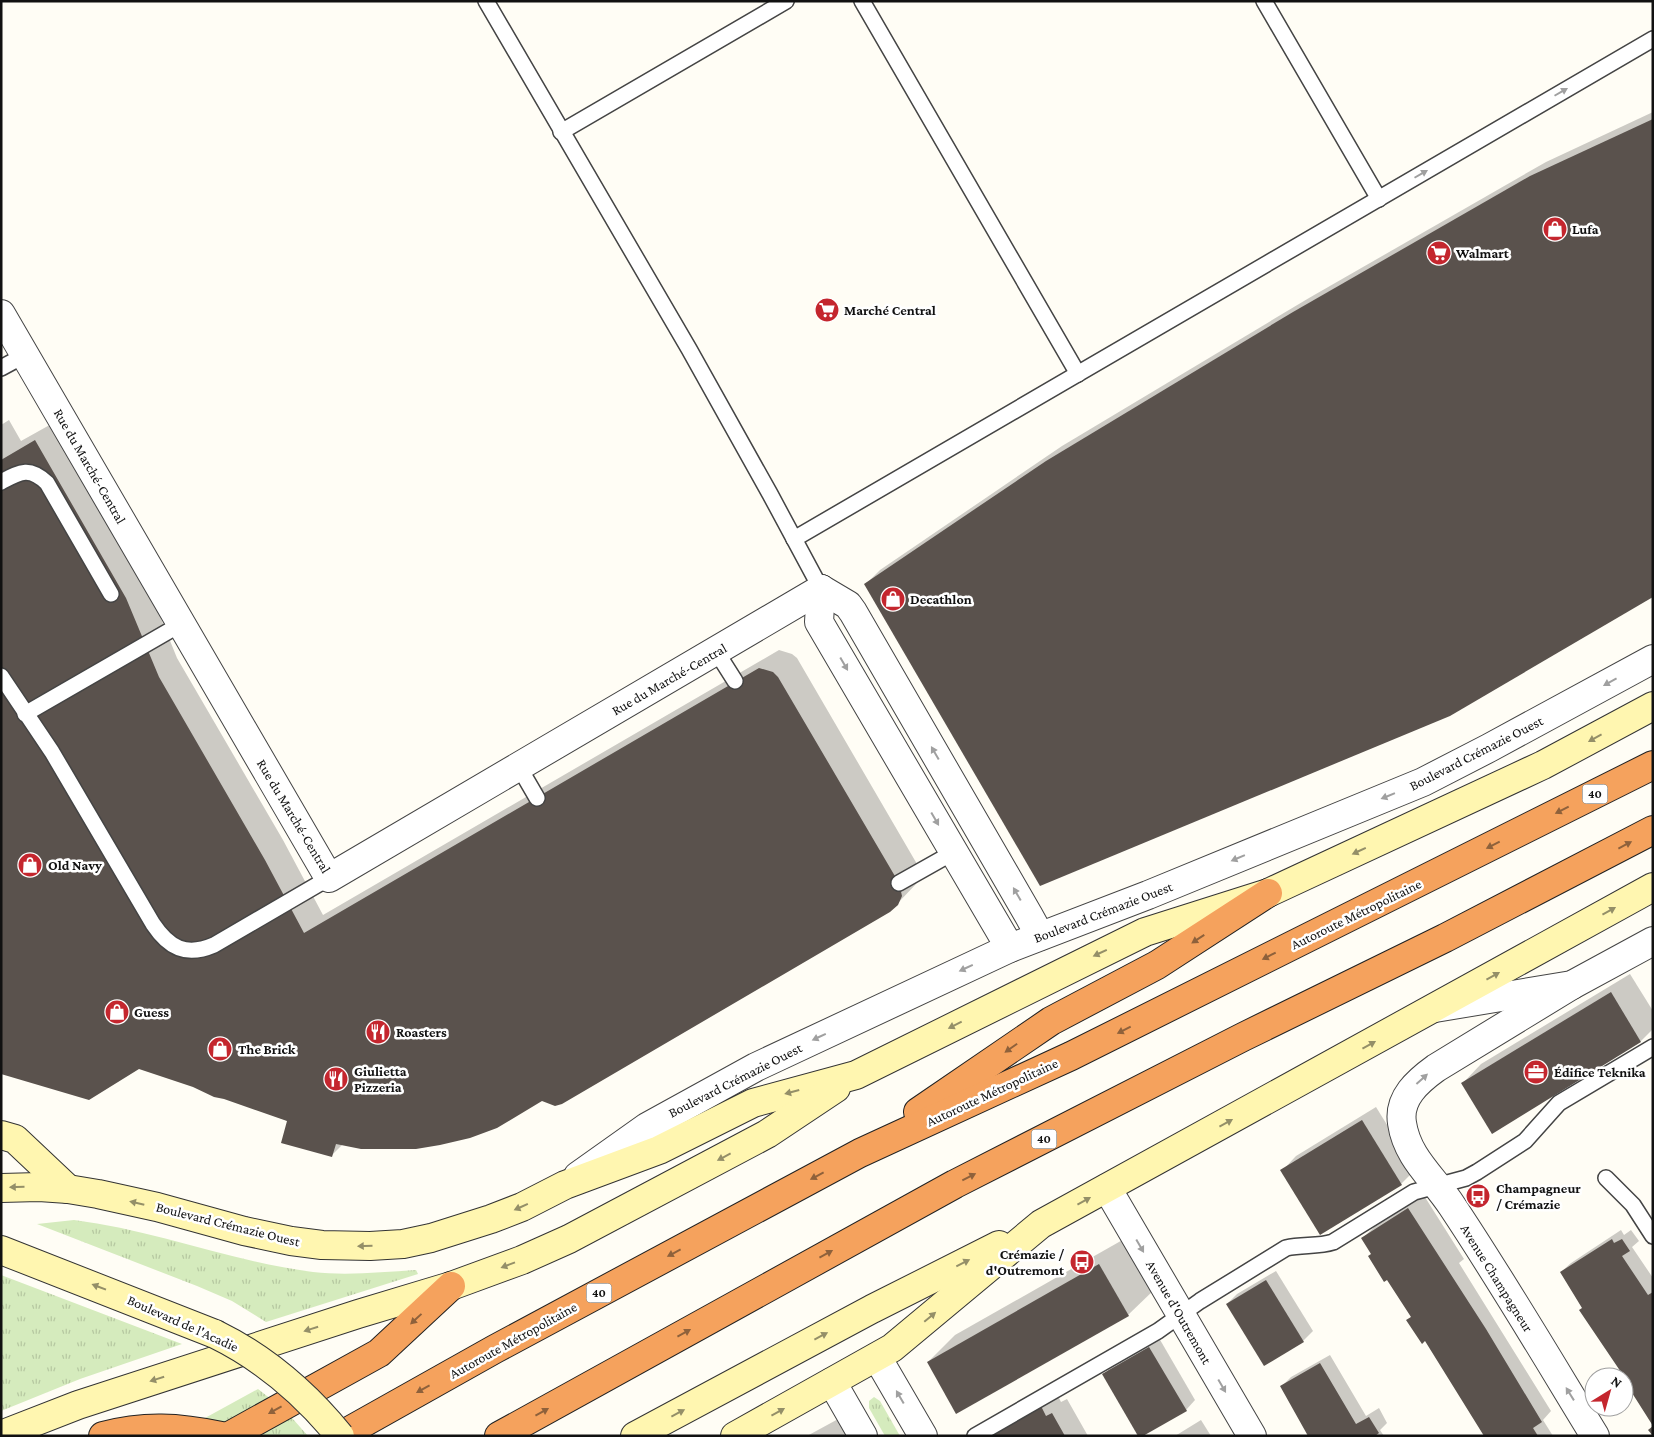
<svg xmlns="http://www.w3.org/2000/svg" width="1654" height="1437" viewBox="0 0 1654 1437" font-family="'Crimson Pro',serif">
<defs>
<pattern id="grass-tufts" width="24" height="20" patternUnits="userSpaceOnUse" patternTransform="scale(1.25)"><rect width="24" height="20" fill="#d5ebbd"/><path d="M3 7l-1-3M5 7V3M7 7l1-3M15 17l-1-3M17 17v-4M19 17l1-3" fill="none" stroke="#b6c8a1"/></pattern>
</defs>
<rect width="100%" height="100%" fill="#fffdf5"/>
<g fill="url(#grass-tufts)">
<path d="M74,1220c81,10 158,42 239,52 34,4 69,0 103,-2l2,4 -152,48 -34,-21 -35,-15 -160,-62z"/>
<polygon points="1,1275 182,1344 80,1379 1,1411"/>
<polygon points="258,1389 285,1410 308,1436 263,1436 249,1430 205,1418"/>
<polygon points="874,1397 880,1401 900,1436 885,1436 869,1408 869,1401"/>
</g>
<g fill="#0003">
<polygon points="1653,112 1653,595 865,585 880,570 1062,446 1309,298 1546,162"/>
<polygon points="9,420 21,441 55,422 145,579 177,658 283,840 323,915 779,650 792,654 797,658 917,864 920,877 916,884 897,904 542,1100 343,1144 332,1155 288,1121 193,1086 139,1068 1,1073 1,425"/>
<polygon points="1630,974 1653,1011 1653,1029 1641,1041 1492,1132 1463,1083 1481,1064"/>
<polygon points="1376,1107 1415,1170 1401,1184 1282,1171 1296,1156"/>
<polygon points="1423,1194 1464,1259 1459,1263 1551,1411 1543,1420 1553,1436 1485,1436 1426,1340 1408,1320 1412,1316 1362,1239 1377,1224"/>
<polygon points="1621,1230 1624,1235 1631,1230 1639,1241 1632,1247 1653,1278 1653,1424 1561,1272 1571,1263"/>
<polygon points="1126,1238 1155,1289 1128,1315 928,1362 955,1335"/>
<polygon points="1276,1271 1313,1331 1303,1341 1265,1365 1227,1304 1237,1294"/>
<polygon points="1159,1338 1195,1400 1186,1410 1104,1374 1113,1365"/>
<polygon points="1330,1355 1366,1416 1379,1408 1387,1423 1380,1430 1384,1436 1310,1436 1282,1386 1291,1377"/>
<polygon points="1056,1392 1061,1402 1067,1399 1088,1436 988,1436"/>
<polygon points="840,1418 849,1436 807,1436"/>
<polygon points="1201,1420 1211,1436 1175,1436"/>
</g>
<g fill="#5a524d">
<polygon points="1653,119 1653,597 1450,716 1040,886 864,584 1046,461 1293,312 1530,176"/>
<polygon points="35,440 126,598 159,677 265,860 304,933 759,668 773,672 778,677 899,883 902,896 898,905 890,912 562,1104 555,1106 542,1101 497,1128 470,1138 440,1145 416,1149 361,1149 336,1144 332,1157 281,1143 287,1121 224,1099 214,1097 193,1087 139,1069 89,1100 1,1074 1,460"/>
<polygon points="1611,992 1641,1042 1492,1134 1461,1083"/>
<polygon points="1362,1120 1402,1185 1320,1235 1280,1170"/>
<polygon points="1408,1208 1486,1329 1542,1422 1533,1428 1538,1436 1484,1436 1425,1341 1422,1344 1406,1320 1411,1317 1387,1280 1384,1282 1368,1256 1371,1254 1361,1238"/>
<polygon points="1612,1239 1614,1243 1622,1239 1630,1251 1622,1256 1648,1295 1653,1292 1653,1436 1648,1430 1653,1426 1627,1385 1629,1384 1579,1310 1582,1308 1560,1272"/>
<polygon points="1099,1264 1129,1316 956,1414 927,1362"/>
<polygon points="1266,1280 1304,1342 1264,1366 1226,1304"/>
<polygon points="1149,1347 1187,1411 1143,1436 1138,1436 1102,1374"/>
<polygon points="1320,1363 1356,1424 1369,1417 1379,1433 1375,1436 1308,1436 1280,1386"/>
<polygon points="1041,1406 1046,1416 1052,1413 1065,1436 989,1436"/>
</g>
<g fill="none" stroke-linecap="round" stroke-linejoin="round">
<defs>
<g id="service">
<polyline points="486,1 689,349 770,494 821,589"/>
<polyline points="862,1 1078,374"/>
<polyline points="1264,1 1379,199"/>
<polyline points="561,132 786,1"/>
<polyline points="1,368 25,355"/>
<path d="M1,482c19,-10 28,-16 46,1l64,111"/>
<polyline points="794,539 1653,39"/>
<polyline points="716,651 735,681"/>
<path d="M1,676l51,76 101,172c16,24 33,33 61,21l115,-67"/>
<polyline points="25,714 181,624"/>
<polyline points="519,767 537,798"/>
<polyline points="899,883 954,852"/>
<polyline points="1606,1178 1633,1205 1653,1236"/>
<path d="M975,1436l183,-105 42,-30 86,-53c16,-4 32,-1 47,-6l81,-50 52,-14 11,-6 48,-31 34,-38 94,-56"/>
</g>
<g id="minor">
<polyline points="1,314 329,878 821,589"/>
<polyline points="821,589 848,605 853,612 1029,916 1040,936"/>
<polyline points="821,589 819,622 1010,948"/>
<path d="M1572,985l-136,83c-18,13 -38,30 -34,55 5,35 32,55 50,83 50,75 96,153 143,230"/>
<polyline points="1107,1188 1252,1436"/>
<polyline points="877,1357 923,1436"/>
<polyline points="832,1382 863,1436"/>
</g>
<g id="tertiary">
<polyline points="1435,1008 1572,985 1653,941"/>
<polyline points="578,1176 647,1127 756,1067 1010,948 1148,895 1423,782 1489,748 1653,659"/>
</g>
<g id="secondary">
<polyline points="1,1135 15,1139 68,1189"/>
<polyline points="1,1188 39,1187 68,1189 98,1194 157,1207 244,1231 291,1241 322,1245 370,1246 403,1244 431,1238 491,1219 522,1207 565,1185 659,1150 753,1103 856,1075 1145,932 1268,893 1543,765 1653,706"/>
<polyline points="1,1250 215,1334"/>
<polyline points="1,1435 78,1405 358,1314 451,1286 522,1260 569,1239 767,1134 836,1088"/>
<polyline points="635,1436 872,1309 999,1245"/>
<polyline points="735,1436 892,1348 1041,1224 1653,887"/>
</g>
<g id="motorway">
<polyline points="918,1112 1051,1021 1157,965 1268,893"/>
<path d="M103,1436c41,-11 76,-9 118,0"/>
<polyline points="229,1436 379,1353 451,1286"/>
<polyline points="340,1436 495,1349 860,1153 1071,1056 1653,765"/>
<polyline points="499,1436 955,1184 1243,1037 1445,938 1653,830"/>
</g>
</defs>
<use href="#service" stroke="#444" stroke-width="18"/>
<use href="#minor" stroke="#444" stroke-width="30"/>
<use href="#tertiary" stroke="#444" stroke-width="30"/>
<use href="#secondary" stroke="#333" stroke-width="30"/>
<use href="#motorway" stroke="#222" stroke-width="30"/>
<use href="#service" stroke="#fff" stroke-width="15"/>
<use href="#minor" stroke="#fff" stroke-width="28"/>
<use href="#tertiary" stroke="#fff" stroke-width="28"/>
<use href="#secondary" stroke="#fff6b0" stroke-width="28"/>
<use href="#motorway" stroke="#f5a25d" stroke-width="28"/>
<defs>
<path id="secondary-bridge" d="M215,1334c49,24 90,59 125,102"/>
</defs>
<use href="#secondary-bridge" stroke="#333" stroke-width="30" stroke-linecap="butt"/>
<use href="#secondary-bridge" stroke="#fff6b0" stroke-width="28"/>
</g>
<defs><path id="oneway-solid" d="M-6-.8H1V-3.2L6.5 0L1 3.2V.8H-6Z" transform="scale(1.25)"/></defs>
<g fill="#a0a0a0">
<use href="#oneway-solid" transform="translate(1561 92) rotate(-30)"/>
<use href="#oneway-solid" transform="translate(1421 174) rotate(-30)"/>
<use href="#oneway-solid" transform="translate(844 664) rotate(60)"/>
<use href="#oneway-solid" transform="translate(1610 682) rotate(151)"/>
<use href="#oneway-solid" transform="translate(935 753) rotate(-120)"/>
<use href="#oneway-solid" transform="translate(1388 796) rotate(158)"/>
<use href="#oneway-solid" transform="translate(935 819) rotate(60)"/>
<use href="#oneway-solid" transform="translate(1238 858) rotate(157)"/>
<use href="#oneway-solid" transform="translate(1017 894) rotate(-120)"/>
<use href="#oneway-solid" transform="translate(966 968) rotate(155)"/>
<use href="#oneway-solid" transform="translate(819 1037) rotate(155)"/>
<use href="#oneway-solid" transform="translate(1422 1079) rotate(-42)"/>
<use href="#oneway-solid" transform="translate(1140 1246) rotate(60)"/>
<use href="#oneway-solid" transform="translate(1222 1386) rotate(60)"/>
<use href="#oneway-solid" transform="translate(1570 1394) rotate(-122)"/>
<use href="#oneway-solid" transform="translate(900 1397) rotate(-120)"/>
</g>
<g fill="#948f68">
<use href="#oneway-solid" transform="translate(1595 738) rotate(151)"/>
<use href="#oneway-solid" transform="translate(1359 851) rotate(155)"/>
<use href="#oneway-solid" transform="translate(1609 911) rotate(-29)"/>
<use href="#oneway-solid" transform="translate(1100 953) rotate(155)"/>
<use href="#oneway-solid" transform="translate(1493 976) rotate(-29)"/>
<use href="#oneway-solid" transform="translate(955 1025) rotate(153)"/>
<use href="#oneway-solid" transform="translate(1369 1045) rotate(-29)"/>
<use href="#oneway-solid" transform="translate(792 1092) rotate(165)"/>
<use href="#oneway-solid" transform="translate(1226 1123) rotate(-29)"/>
<use href="#oneway-solid" transform="translate(724 1157) rotate(152)"/>
<use href="#oneway-solid" transform="translate(17 1187) rotate(179)"/>
<use href="#oneway-solid" transform="translate(1084 1201) rotate(-29)"/>
<use href="#oneway-solid" transform="translate(137 1203) rotate(-167)"/>
<use href="#oneway-solid" transform="translate(521 1207) rotate(156)"/>
<use href="#oneway-solid" transform="translate(365 1246) rotate(178)"/>
<use href="#oneway-solid" transform="translate(963 1263) rotate(-27)"/>
<use href="#oneway-solid" transform="translate(508 1265) rotate(159)"/>
<use href="#oneway-solid" transform="translate(99 1287) rotate(-159)"/>
<use href="#oneway-solid" transform="translate(930 1317) rotate(-40)"/>
<use href="#oneway-solid" transform="translate(311 1329) rotate(162)"/>
<use href="#oneway-solid" transform="translate(821 1336) rotate(-28)"/>
<use href="#oneway-solid" transform="translate(157 1379) rotate(163)"/>
<use href="#oneway-solid" transform="translate(778 1412) rotate(-29)"/>
<use href="#oneway-solid" transform="translate(678 1413) rotate(-28)"/>
</g>
<g fill="#8e613b">
<use href="#oneway-solid" transform="translate(1562 810) rotate(153)"/>
<use href="#oneway-solid" transform="translate(1493 845) rotate(153)"/>
<use href="#oneway-solid" transform="translate(1625 845) rotate(-28)"/>
<use href="#oneway-solid" transform="translate(1198 939) rotate(147)"/>
<use href="#oneway-solid" transform="translate(1269 956) rotate(153)"/>
<use href="#oneway-solid" transform="translate(1124 1030) rotate(153)"/>
<use href="#oneway-solid" transform="translate(1011 1048) rotate(145)"/>
<use href="#oneway-solid" transform="translate(817 1176) rotate(152)"/>
<use href="#oneway-solid" transform="translate(969 1177) rotate(-27)"/>
<use href="#oneway-solid" transform="translate(674 1253) rotate(152)"/>
<use href="#oneway-solid" transform="translate(826 1254) rotate(-29)"/>
<use href="#oneway-solid" transform="translate(416 1319) rotate(137)"/>
<use href="#oneway-solid" transform="translate(684 1333) rotate(-29)"/>
<use href="#oneway-solid" transform="translate(423 1389) rotate(151)"/>
<use href="#oneway-solid" transform="translate(275 1410) rotate(151)"/>
<use href="#oneway-solid" transform="translate(542 1412) rotate(-29)"/>
</g>
<defs>
<symbol id="shop-disc" viewBox="-11 -11 22 22"><circle r="9.5" fill="#c4262e" stroke="#fff"/><path d="M-5-2.5h2.3a2.7 3.5 0 0 1 5.4 0H5L5.5 6h-11ZM-1.5-2.5h3a1.5 2.3 0 0 0-3 0Z" fill="#fff"/></symbol>
<symbol id="supermarket-disc" viewBox="-11 -11 22 22"><circle r="9.5" fill="#c4262e" stroke="#fff"/><path d="M-6-5.5h2.5l.6 2H6L4.5 2H-2.5L-4.4-4H-6ZM-1.5 3.2a1.3 1.3 0 1 0 .1 0ZM3 3.2a1.3 1.3 0 1 0 .1 0Z" fill="#fff"/></symbol>
<symbol id="restaurant-disc" viewBox="-11 -11 22 22"><circle r="9.5" fill="#c4262e" stroke="#fff"/><path d="M-5-6h1v4h1v-4h1v4h1v-4h1v5L-1.5 .5V6h-2V.5L-5-1ZM5-6V6H3V1.5H1.5Q1.5-4 5-6Z" fill="#fff"/></symbol>
<symbol id="office-disc" viewBox="-11 -11 22 22"><circle r="9.5" fill="#c4262e" stroke="#fff"/><path d="M-6-3h4V-5.5h4V-3h4V5H-6ZM-1-4.5V-3h2v-1.5ZM-6 0V1H6V0Z" fill="#fff"/></symbol>
<symbol id="bus-disc" viewBox="-11 -11 22 22"><circle r="9.5" fill="#c4262e" stroke="#fff"/><path d="M-5-6H5V4H4V6H2V4H-2V6H-4V4H-5ZM-3.5-4V0h7V-4ZM-3.5 1.2v1.5H-2V1.2ZM2 1.2v1.5H3.5V1.2Z" fill="#fff"/></symbol>
</defs>
<g fill-rule="evenodd">
<use href="#shop-disc" x="1541" y="215" width="28" height="28"/>
<use href="#supermarket-disc" x="1425" y="239" width="28" height="28"/>
<use href="#supermarket-disc" x="813" y="296" width="28" height="28"/>
<use href="#shop-disc" x="879" y="585" width="28" height="28"/>
<use href="#shop-disc" x="16" y="851" width="28" height="28"/>
<use href="#shop-disc" x="103" y="998" width="28" height="28"/>
<use href="#restaurant-disc" x="364" y="1018" width="28" height="28"/>
<use href="#shop-disc" x="206" y="1035" width="28" height="28"/>
<use href="#office-disc" x="1522" y="1058" width="28" height="28"/>
<use href="#restaurant-disc" x="322" y="1065" width="28" height="28"/>
<use href="#bus-disc" x="1464" y="1182" width="28" height="28"/>
<use href="#bus-disc" x="1068" y="1248" width="28" height="28"/>
</g>
<g text-anchor="middle" dominant-baseline="central" stroke-width="5" stroke-linejoin="round" paint-order="stroke">
<g fill="#fff" stroke="#585858" stroke-width="1">
<rect x="1582.5" y="784.5" width="25" height="19" rx="4"/>
<rect x="1031.5" y="1129.5" width="25" height="19" rx="4"/>
<rect x="586.5" y="1283.5" width="25" height="19" rx="4"/>
</g>
<g font-size="12" font-weight="bold" fill="#111">
<text x="1595" y="794">40</text>
<text x="1044" y="1139">40</text>
<text x="599" y="1293">40</text>
</g>
<g font-size="14" font-weight="bold" fill="#111" stroke="#fff" text-anchor="start">
<text x="1572" y="229">Lufa</text>
<text x="1456" y="253">Walmart</text>
<text x="844" y="310">Marché Central</text>
<text x="910" y="599">Decathlon</text>
<text x="48" y="865">Old Navy</text>
<text x="134" y="1012">Guess</text>
<text x="396" y="1032">Roasters</text>
<text x="238" y="1049">The Brick</text>
<text x="354" y="1071">Giulietta<tspan x="354" dy="16">Pizzeria</tspan></text>
<text x="1554" y="1072">Édifice Teknika</text>
<text x="1496" y="1188">Champagneur<tspan x="1496" dy="16">/ Crémazie</tspan></text>
<text x="1064" y="1254" text-anchor="end">Crémazie /<tspan x="1064" dy="16">d'Outremont</tspan></text>
</g>
<g font-size="14" fill="#111" stroke="#fff">
<text transform="translate(90 466) rotate(60)">Rue du Marché-Central</text>
<text transform="translate(669 679) rotate(-30)">Rue du Marché-Central</text>
<text transform="translate(1476 753) rotate(-27)">Boulevard Crémazie Ouest</text>
<text transform="translate(294 816) rotate(59)">Rue du Marché-Central</text>
<text transform="translate(1103 912) rotate(-21)">Boulevard Crémazie Ouest</text>
<text transform="translate(1356 914) rotate(-26)">Autoroute Métropolitaine</text>
<text transform="translate(735 1080) rotate(-27)">Boulevard Crémazie Ouest</text>
<text transform="translate(992 1092) rotate(-25)">Autoroute Métropolitaine</text>
<text transform="translate(228 1224) rotate(14)">Boulevard Crémazie Ouest</text>
<text transform="translate(1497 1278) rotate(58)">Avenue Champagneur</text>
<text transform="translate(1179 1312) rotate(60)">Avenue d'Outremont</text>
<text transform="translate(183 1323) rotate(24)">Boulevard de l'Acadie</text>
<text transform="translate(513 1340) rotate(-29)">Autoroute Métropolitaine</text>
</g>
</g>
<rect width="1654" height="1437" fill="none" stroke="#111111" stroke-width="5"/>
<g transform="translate(1609 1392) rotate(37)"><circle r="24" fill="#ffffff" stroke="#a0a0a0"/>
<path d="M0-4L9 19L0 12L-9 19Z" fill="#c4262e"/>
<text y="-8" font-size="14" font-weight="bold" text-anchor="middle" fill="#111111">N</text>
</g>
</svg>
